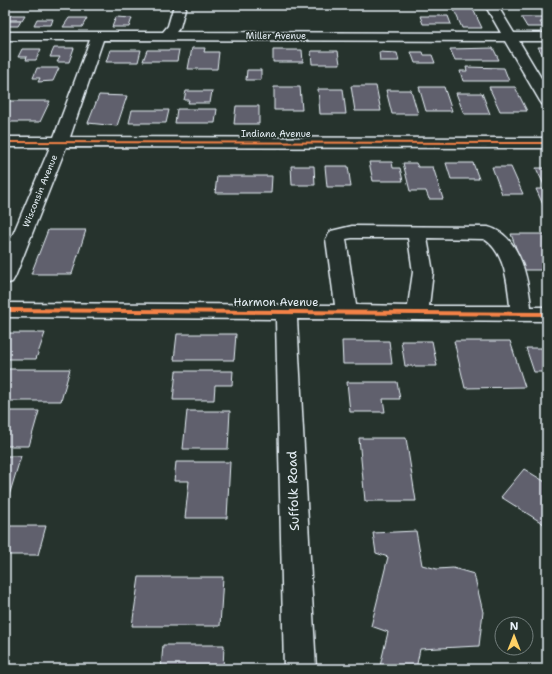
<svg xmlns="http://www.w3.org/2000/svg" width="552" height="674" viewBox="0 0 552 674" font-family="'Shantell Sans',sans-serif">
<rect width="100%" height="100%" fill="#26332d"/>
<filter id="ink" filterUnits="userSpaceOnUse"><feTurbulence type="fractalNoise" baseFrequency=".025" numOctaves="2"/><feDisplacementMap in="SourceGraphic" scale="8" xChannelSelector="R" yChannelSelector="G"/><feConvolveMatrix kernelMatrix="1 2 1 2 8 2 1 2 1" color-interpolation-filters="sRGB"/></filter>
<g filter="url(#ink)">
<g fill="#60606d" stroke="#e8f1f8">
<polygon points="5,5 12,5 5,16"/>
<polygon points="452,5 471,5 482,28 462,28"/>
<polygon points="11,15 25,15 22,20 8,20"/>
<polygon points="420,16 448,16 451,24 423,24"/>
<polygon points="116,17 132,18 129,27 112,27"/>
<polygon points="521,17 543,17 547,22 540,22 543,27 527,27"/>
<polygon points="69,18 87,18 82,27 63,27"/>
<polygon points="37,19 53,19 51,25 34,25"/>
<polygon points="8,21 21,21 18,26 5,26"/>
<polygon points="538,47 547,47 547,62"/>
<polygon points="54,48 74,48 69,62 57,62 60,57 50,57"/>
<polygon points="192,48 205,48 204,52 219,52 217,69 188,69"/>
<polygon points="493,48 499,60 455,60 450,49"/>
<polygon points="22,49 41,49 36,60 26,60 27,57 18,57"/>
<polygon points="110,50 141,50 138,62 106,62"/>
<polygon points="147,50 179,50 177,61 143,61"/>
<polygon points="273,50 302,50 303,62 273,62"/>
<polygon points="311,51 338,51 340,64 312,64"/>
<polygon points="379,52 397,53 399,61 380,61"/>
<polygon points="411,52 423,52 424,55 432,55 435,63 415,63"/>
<polygon points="466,67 504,68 509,81 463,81 460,71 467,71"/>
<polygon points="37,68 59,68 53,81 38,82 40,78 33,78"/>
<polygon points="247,70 261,70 261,80 246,80"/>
<polygon points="351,86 376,86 381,111 355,111"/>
<polygon points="274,87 300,87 302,110 274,110"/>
<polygon points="419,87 444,87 452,111 426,111"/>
<polygon points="489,87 515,87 527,111 500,111"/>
<polygon points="318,89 343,89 346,114 320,114"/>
<polygon points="386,90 411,90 418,114 392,114"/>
<polygon points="186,91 212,91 210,103 188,103 189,100 184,100"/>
<polygon points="456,93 482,93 490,114 464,114"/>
<polygon points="99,95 127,96 117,126 88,123"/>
<polygon points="5,101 50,101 40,122 5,122"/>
<polygon points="236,106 259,106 259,124 234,124"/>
<polygon points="177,109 217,109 215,123 175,123"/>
<polygon points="132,110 169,110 166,123 129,123"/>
<polygon points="369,162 392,162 393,168 400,168 403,181 373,181"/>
<polygon points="403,163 416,163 418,167 433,167 443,199 429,199 426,191 410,191"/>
<polygon points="446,163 473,163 479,179 451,179"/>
<polygon points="291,166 314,166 315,185 292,185"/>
<polygon points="325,166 348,166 351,187 327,187"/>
<polygon points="492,167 511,167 523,194 502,194"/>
<polygon points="536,168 547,168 547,185 544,185"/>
<polygon points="217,176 272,176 271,193 215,193"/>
<polygon points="536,189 547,189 547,207 544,207"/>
<polygon points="48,230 86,230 72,274 31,274"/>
<polygon points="511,234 547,234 547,255 542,255 547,270 524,270"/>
<polygon points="9,333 45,333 36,359 5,359 5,343"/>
<polygon points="177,334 236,334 234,360 174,360"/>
<polygon points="342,341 389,341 392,364 343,364"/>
<polygon points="401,341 432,341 437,366 405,366"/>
<polygon points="454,341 510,341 525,387 465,388"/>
<polygon points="526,348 547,348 547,372 534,372"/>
<polygon points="5,369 70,369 61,401 5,401"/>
<polygon points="176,371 233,371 232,385 215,385 214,400 173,400"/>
<polygon points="347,382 397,382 400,399 383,399 385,412 350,412"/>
<polygon points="5,411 39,411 29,446 5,446"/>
<polygon points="187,411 230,411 228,449 183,449"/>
<polygon points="359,438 406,438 416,501 365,501"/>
<polygon points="5,456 21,456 8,499 5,499"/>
<polygon points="176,462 230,462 227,518 185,518 189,481 174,481"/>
<polygon points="524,469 547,483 547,526 501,497"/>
<polygon points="5,526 46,526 38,555 5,555"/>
<polygon points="416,531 422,565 437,569 453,568 474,574 483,612 479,646 420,649 416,669 388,669 380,666 388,632 371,626 388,557 376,553 373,533"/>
<polygon points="139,577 223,577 220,626 132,626"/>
<polygon points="163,645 224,645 223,669 161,669"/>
</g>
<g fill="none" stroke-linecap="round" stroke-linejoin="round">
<defs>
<g id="minor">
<polygon points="174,5 186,5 180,27 176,32 501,33 485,5 497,5 514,33 547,33 547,41 519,41 547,88 547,105 542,104 540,101 505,41 103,40 70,137 547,138 547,148 66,147 15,277 12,282 5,284 5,253 50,147 5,147 5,137 54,137 90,40 5,40 5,32 163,32 168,26"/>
<path d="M352,226l136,1c32,8 40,51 43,80h16v14l-250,-2 19,350h-32l-8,-350 -271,-2v-14l330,2 -9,-66 5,-8zM352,238h56l5,34 -5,34 -52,-1 -10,-66zM427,238l57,1c21,13 24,45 26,67h-81l4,-34z"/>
</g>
</defs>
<use href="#minor" stroke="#e8f1f8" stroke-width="3"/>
<use href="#minor" fill="#26332d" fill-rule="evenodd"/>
<defs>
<g id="cycleway">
<polygon points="5,141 547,142 547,144 5,143"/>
<polygon points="5,308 547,312 547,316 5,312"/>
</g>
</defs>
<use href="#cycleway" stroke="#26332d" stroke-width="3"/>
<use href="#cycleway" fill="#f48246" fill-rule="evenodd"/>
</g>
</g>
<g text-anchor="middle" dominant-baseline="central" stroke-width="3.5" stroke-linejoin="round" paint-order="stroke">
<g font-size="9" fill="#e8f1f8" stroke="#26332d">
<text x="276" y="36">Miller Avenue</text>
<text x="276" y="134">Indiana Avenue</text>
<text transform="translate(40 191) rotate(-68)">Wisconsin Avenue</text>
</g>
<g font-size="11" fill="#e8f1f8" stroke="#26332d">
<text x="276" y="302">Harmon Avenue</text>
</g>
<g font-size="13" fill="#e8f1f8" stroke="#26332d">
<text transform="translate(293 491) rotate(-92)">Suffolk Road</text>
</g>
</g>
<rect width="552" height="674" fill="none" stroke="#26332d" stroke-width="20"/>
<rect x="10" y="10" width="532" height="654" fill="none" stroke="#e8f1f8" stroke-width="1.5" filter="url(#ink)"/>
<g transform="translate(514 636)"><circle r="19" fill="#26332d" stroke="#747f7e"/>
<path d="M0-3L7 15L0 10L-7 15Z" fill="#ffd166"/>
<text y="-6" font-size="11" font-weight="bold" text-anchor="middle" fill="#e8f1f8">N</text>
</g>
</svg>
